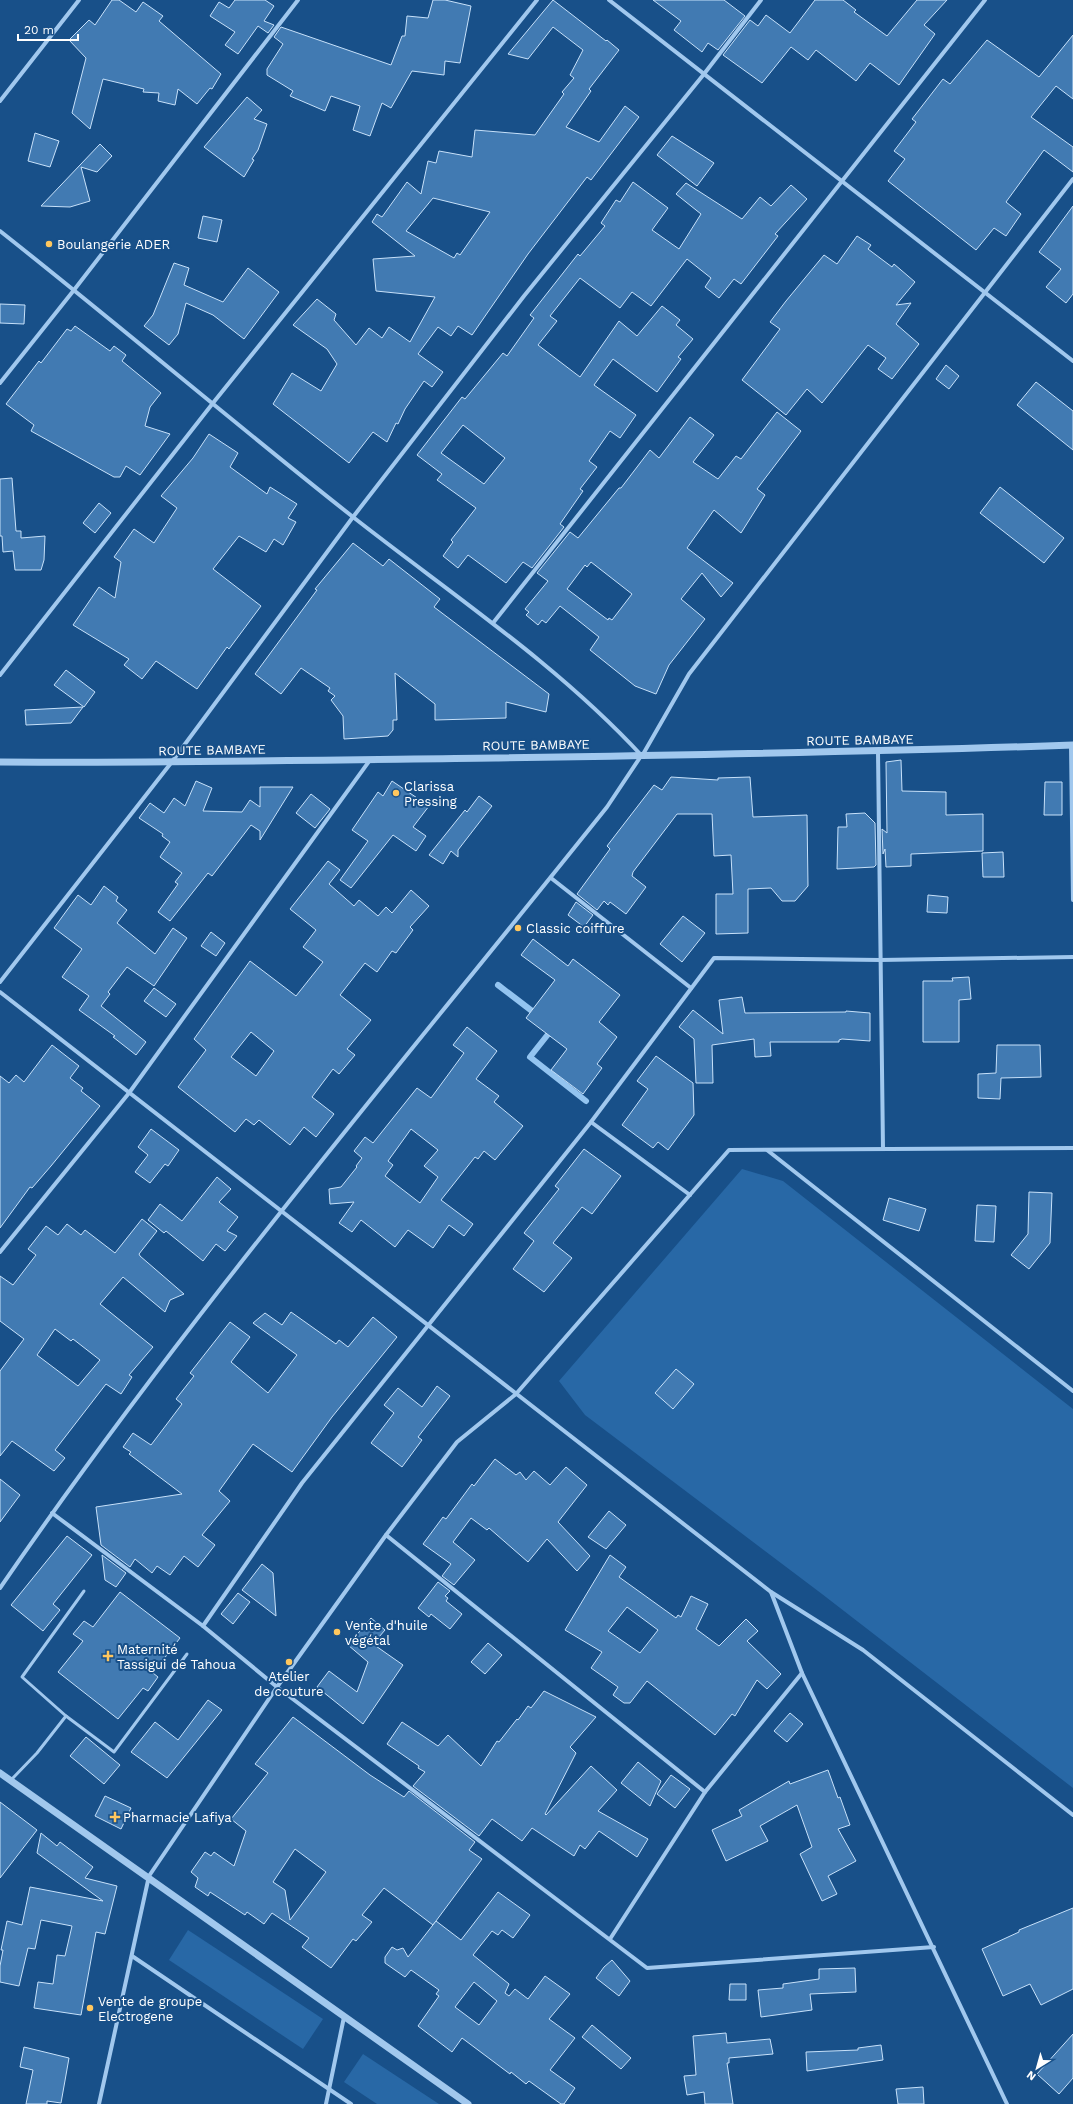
<svg xmlns="http://www.w3.org/2000/svg" width="1073" height="2104" viewBox="0 0 1073 2104" font-family="'Work Sans',sans-serif">
<rect width="100%" height="100%" fill="#185089"/>
<g fill="#2868a6">
<polygon points="742,1169 783,1181 1073,1409 1073,1788 822,1594 585,1415 559,1381"/>
<polygon points="188,1930 323,2019 303,2049 169,1960"/>
<polygon points="363,2054 439,2104 377,2104 344,2082"/>
</g>
<g fill="none" stroke-linecap="round" stroke-linejoin="round">
<g stroke="#93c4f0" stroke-width="6">
<polyline points="498,985 532,1011"/>
<polyline points="553,1028 530,1057 586,1101"/>
</g>
</g>
<g fill="#417ab2" stroke="#c7e1fa" fill-rule="evenodd">
<polygon points="112,0 119,0 136,12 143,2 163,16 159,21 221,74 212,89 210,88 197,104 178,89 175,105 158,101 159,93 143,92 144,89 103,79 90,129 72,113 86,58 69,40 89,20 95,25"/>
<polygon points="235,0 265,0 274,6 264,21 274,25 268,33 258,26 238,54 225,45 235,32 210,16 219,2 229,8"/>
<polygon points="433,0 445,0 471,6 460,63 445,61 444,75 412,71 391,108 382,103 370,136 353,130 360,106 331,96 325,111 290,96 293,91 267,75 267,69 283,44 274,37 281,27 391,65 402,36 405,36 407,16 428,18"/>
<path d="M553,0l53,41 1,-1 12,10 -30,39 2,2 -25,36 33,15 26,-36 14,11 -48,63 -4,-3 -59,77 -56,81 -14,-9 -7,10 -13,-9 -20,27 25,18 -11,15 -8,-6 -19,28 -7,15 -2,-1 -9,19 -14,-10 -24,31 -76,-59 19,-31 29,18 16,-27 -10,-15 -34,-24 24,-26 19,15 -2,6 22,25 13,-17 13,10 7,-11 21,15 25,-45 -59,-6 -3,-32 42,-3 -43,-34 5,-8 5,3 25,-35 14,12 7,-33 8,2 3,-12 33,6 3,-27 60,5 29,-41 -2,-2 12,-14 -4,-3 13,-25 -30,-23 -25,32 -20,-5zM433,198l57,14 -30,43 -3,-2 -3,5 -48,-27z"/>
<polygon points="653,0 724,0 745,16 718,50 708,43 702,52 674,30 681,21"/>
<polygon points="815,0 843,0 856,10 854,12 887,36 917,0 947,0 924,25 935,34 899,85 870,63 856,81 816,50 808,60 791,47 762,83 723,55 750,20 758,26 766,15 790,33"/>
<polygon points="1073,35 1073,99 1056,86 1031,117 1073,147 1073,172 1044,150 1006,202 1021,214 1006,236 994,228 976,250 888,181 905,159 894,151 916,122 912,119 943,79 950,84 987,40 1039,77"/>
<polygon points="247,97 262,110 254,119 267,124 258,150 252,159 254,160 244,177 204,147"/>
<polygon points="35,133 59,141 50,167 28,161"/>
<polygon points="672,136 714,163 697,186 657,155"/>
<polygon points="100,144 112,156 97,172 81,167 90,201 70,207 41,206"/>
<path d="M633,182l35,26 -16,22 27,19 22,-35 -25,-20 10,-11 56,36 18,-22 11,9 20,-21 16,14 -32,35 3,2 -37,48 -7,-5 -15,19 -14,-11 6,-9 -24,-19 -36,47 -19,-14 -12,16 -40,-30 -30,38 7,5 -19,24 42,32 39,-56 18,15 25,-30 18,14 -4,5 17,14 -15,18 3,2 -24,33 -44,-33 -19,26 42,30 -16,23 -10,-7 -21,30 8,6 -17,22 3,2 -23,33 4,3 -32,41 -9,-6 -17,21 -38,-28 -10,13 -15,-12 10,-14 -2,-2 25,-32 -39,-28 5,-6 -25,-19 45,-58 3,2 38,-46 4,3 27,-38 -4,-3 48,-61 2,2 25,-30 -4,-3 15,-23 4,2zM463,425l42,33 -21,26 -43,-31z"/>
<polygon points="1073,206 1073,294 1066,303 1046,287 1061,269 1039,252"/>
<polygon points="203,216 222,220 217,242 198,238"/>
<polygon points="857,236 871,245 868,249 892,267 894,264 915,282 896,305 911,303 896,324 919,344 892,379 878,369 886,358 868,345 822,403 807,389 786,415 742,380 780,329 770,322 786,301 824,255 837,264"/>
<polygon points="174,263 189,268 184,285 223,302 248,268 279,292 244,339 213,315 186,303 178,334 169,345 144,326 153,315"/>
<polygon points="0,304 25,305 24,324 0,323"/>
<polygon points="75,326 110,351 114,346 126,355 122,361 161,393 150,407 145,426 170,434 140,475 126,466 120,477 114,477 31,431 34,425 6,404 39,361 41,363 67,329 71,331"/>
<polygon points="946,365 959,376 949,389 936,379"/>
<polygon points="1036,382 1073,411 1073,450 1017,405"/>
<path d="M777,412l24,19 -44,58 8,6 -24,38 -27,-23 -27,38 46,35 -12,14 -19,-24 -21,26 24,20 -36,46 -13,29 -21,-8 -45,-36 9,-13 -39,-31 -14,17 -4,-3 -4,5 -12,-10 3,-3 -4,-3 23,-28 -11,-8 33,-41 8,6 41,-50h2l29,-38 9,8 31,-41 24,18 -21,27 25,17 18,-23 5,3zM591,562l41,32 -20,26 -3,-2 -1,2 -41,-31 18,-24 2,2z"/>
<polygon points="209,434 238,453 230,467 267,494 270,487 297,504 288,518 296,522 283,545 274,539 266,552 239,536 213,569 261,606 229,649 227,647 197,689 156,661 142,679 124,665 129,659 73,625 99,587 115,598 121,562 114,557 134,529 154,543 177,508 161,496 193,458"/>
<polygon points="12,478 16,531 21,531 21,538 45,536 44,560 41,570 15,570 13,551 3,552 2,536 0,536 0,479"/>
<polygon points="1000,487 1064,538 1044,563 980,513"/>
<polygon points="99,503 111,513 95,533 83,523"/>
<polygon points="353,543 383,566 389,559 440,599 434,607 549,694 546,712 506,702 506,718 435,720 435,704 395,673 397,720 393,720 393,730 388,736 344,739 343,716 331,700 335,696 328,691 330,688 301,668 281,694 255,674 317,590 315,589"/>
<polygon points="66,670 95,692 84,707 54,685"/>
<polygon points="83,707 71,723 26,725 25,710"/>
<polygon points="901,760 902,791 946,792 946,815 983,814 983,851 911,854 911,866 886,867 885,849 883,854 882,829 887,833 886,762"/>
<polygon points="671,777 718,780 718,778 750,777 753,817 807,815 808,886 795,901 782,901 771,888 748,889 748,933 716,934 716,894 733,894 731,855 714,856 712,814 677,814 633,872 632,876 646,887 626,914 610,902 608,905 604,901 597,910 577,894 610,849 607,846 654,785 662,790"/>
<polygon points="196,781 212,788 203,811 242,812 250,800 260,807 260,787 293,787 260,840 260,831 251,825 212,876 208,873 170,921 158,912 178,884 175,882 182,873 160,857 170,842 162,836 163,834 139,818 150,803 164,813 174,798 185,806"/>
<polygon points="392,781 429,806 413,827 426,836 416,851 393,835 351,888 340,880 368,841 352,830 378,792 383,796"/>
<polygon points="1045,782 1062,782 1062,815 1044,815"/>
<polygon points="311,794 330,809 315,828 296,813"/>
<polygon points="479,796 492,806 458,850 458,857 451,851 443,864 429,855 465,810 467,812"/>
<polygon points="865,813 875,823 876,865 874,867 837,869 838,827 847,827 846,814"/>
<polygon points="1003,852 1004,877 983,877 982,853"/>
<path d="M328,861l12,9 -11,14 25,22 5,-6 19,16 8,-9 6,6 19,-23 18,16 -19,21 3,3 -17,23 -4,-2 -15,21 -12,-9 -25,32 31,25 -24,29 8,6 -16,19 -6,-5 -21,28 22,17 -18,23 -12,-10 -14,18 -31,-25 -5,5 -8,-6 -11,13 -57,-45 28,-37 -12,-11 56,-78 46,35 27,-34 -20,-15 13,-17 -26,-21zM251,1032l23,19 -18,25 -25,-19z"/>
<polygon points="104,886 118,897 116,901 127,910 117,923 155,954 173,928 187,938 154,986 127,967 108,992 110,994 101,1006 146,1042 136,1055 113,1037 115,1036 79,1010 89,996 62,977 82,949 54,928 78,895 91,905"/>
<polygon points="928,895 948,897 947,913 927,912"/>
<polygon points="576,902 593,915 584,927 568,915"/>
<polygon points="683,916 705,933 682,962 660,944"/>
<polygon points="211,932 225,943 216,956 201,946"/>
<polygon points="533,939 568,966 573,959 620,995 599,1022 617,1037 597,1064 602,1068 583,1094 551,1070 567,1049 526,1018 555,980 521,955"/>
<polygon points="969,977 971,999 959,1000 959,1042 923,1042 923,981 953,981 952,978"/>
<polygon points="154,988 176,1004 166,1017 144,1001"/>
<polygon points="742,997 745,1013 846,1012 846,1011 870,1013 870,1041 842,1039 839,1040 839,1042 770,1042 771,1056 755,1057 754,1039 712,1045 713,1083 696,1083 694,1039 679,1027 693,1010 723,1034 719,1000"/>
<path d="M467,1027l30,24 -21,28 23,17 -5,6 29,24 -28,34 -11,-9 -6,8 -3,-2 -34,43 32,24 -9,12 -15,-11 -16,23 -25,-18 -13,17 -34,-27 -9,12 -13,-9 15,-21 -24,2 -1,-15 12,-2 16,-20 -1,-1 6,-8 -8,-7 11,-14 8,6 44,-55 14,10 33,-45 -11,-8zM411,1129l27,21 -14,16 14,11 -18,26 -35,-27 8,-11 -5,-4z"/>
<polygon points="52,1045 79,1066 70,1078 83,1088 81,1091 100,1106 51,1166 32,1188 30,1187 0,1228 0,1076 9,1083 16,1075 24,1082"/>
<polygon points="997,1045 1040,1045 1041,1077 1001,1078 1000,1099 978,1098 978,1074 996,1073"/>
<polygon points="656,1056 693,1083 694,1115 668,1150 658,1142 653,1148 622,1125 648,1089 637,1081"/>
<polygon points="151,1129 179,1150 168,1166 165,1164 150,1183 135,1172 148,1155 138,1147"/>
<polygon points="584,1149 621,1176 592,1214 582,1207 553,1243 572,1258 544,1292 513,1269 534,1241 524,1233 559,1189 555,1186"/>
<polygon points="217,1177 231,1189 219,1202 238,1217 227,1231 237,1236 225,1251 216,1244 203,1261 166,1231 164,1233 148,1220 160,1204 182,1221"/>
<polygon points="1029,1192 1052,1193 1050,1243 1029,1269 1011,1255 1028,1234"/>
<polygon points="889,1198 926,1209 919,1231 883,1220"/>
<polygon points="977,1205 996,1206 994,1242 975,1241"/>
<path d="M142,1219l15,12 -18,23 1,2 44,38 -14,6 -5,12 -42,-35 -23,27 53,43 -24,28 3,2 -11,17 -15,-10 -51,66 10,8 -11,13 -42,-30 -12,15v-85l24,-32 -24,-18v-45l13,9 23,-30 -8,-6 18,-23 12,9 9,-11 14,11 4,-5 30,23zM55,1329l16,12 2,-2 27,21 -22,26 -41,-31z"/>
<polygon points="291,1312 336,1344 339,1340 348,1347 373,1317 397,1337 332,1417 292,1472 253,1444 219,1491 230,1501 202,1535 215,1545 198,1567 184,1556 170,1575 157,1566 152,1573 135,1559 130,1567 101,1545 96,1507 182,1494 129,1454 131,1452 123,1447 133,1433 151,1445 182,1404 176,1399 194,1376 190,1373 230,1322 250,1337 231,1362 268,1393 297,1355 253,1323 265,1313 282,1325"/>
<polygon points="676,1369 694,1384 673,1409 655,1393"/>
<polygon points="437,1386 450,1396 418,1437 422,1440 402,1467 371,1443 394,1413 384,1405 398,1388 422,1407"/>
<polygon points="495,1459 516,1475 520,1472 526,1480 534,1471 550,1485 566,1467 587,1485 558,1522 590,1556 577,1571 547,1539 528,1562 489,1528 487,1530 471,1518 453,1542 475,1560 454,1585 442,1576 451,1564 423,1544 443,1517 446,1519 472,1484 474,1486"/>
<polygon points="0,1479 20,1495 0,1522"/>
<polygon points="609,1511 626,1525 606,1549 588,1537"/>
<polygon points="67,1536 92,1555 53,1604 60,1610 43,1631 11,1605"/>
<polygon points="102,1555 126,1573 116,1587 105,1580"/>
<path d="M610,1555l16,12 -7,10 57,41 2,-3 3,2 10,-21 17,8 -12,25 23,17 27,-27 12,12 -11,10 34,33 -14,15 -10,-9 -22,36 -3,-2 -17,21 -68,-54 -17,22h-6l-11,-8 5,-8 -27,-19 11,-16 -37,-22zM627,1607l31,23 -18,23 -32,-22z"/>
<polygon points="262,1564 273,1573 276,1616 242,1590"/>
<polygon points="438,1582 450,1591 445,1596 448,1598 446,1601 462,1614 450,1629 431,1614 429,1617 418,1608"/>
<polygon points="120,1592 180,1638 153,1673 158,1677 148,1691 143,1688 118,1719 58,1672 83,1641 73,1634 84,1621 93,1627"/>
<polygon points="238,1593 250,1602 233,1624 221,1614"/>
<polygon points="371,1618 385,1630 373,1644 403,1665 363,1724 317,1687 329,1671 357,1692 368,1662 348,1645"/>
<polygon points="488,1643 502,1655 485,1674 471,1662"/>
<polygon points="544,1691 596,1717 570,1747 576,1753 545,1814 546,1815 591,1766 617,1790 598,1811 648,1839 637,1857 599,1831 585,1849 580,1845 574,1856 532,1828 522,1841 492,1819 479,1836 413,1786 425,1772 418,1768 419,1766 387,1744 402,1722 438,1746 448,1735 481,1766 497,1741 499,1742 517,1719 518,1720 528,1706 531,1708"/>
<polygon points="208,1700 222,1710 167,1778 131,1752 155,1722 178,1740"/>
<polygon points="790,1713 803,1724 787,1742 774,1731"/>
<path d="M293,1717l77,58 34,22 5,-6 66,51 -6,8 13,9 -49,66 -49,-37 -22,27 10,7 -16,19 -3,-2 -22,29 -29,-21 7,-9 -37,-25 -8,11 -17,-12 -2,3 -35,-23 -2,4 -13,-9 3,-9 -7,-6 14,-20 6,4 3,-4 20,14 12,-35 -15,-12 37,-46 -13,-9zM295,1849l31,23 -36,48 -5,-30 -12,-8z"/>
<polygon points="86,1737 120,1765 104,1784 70,1756"/>
<polygon points="638,1762 661,1781 650,1806 621,1783"/>
<polygon points="828,1770 838,1798 840,1797 850,1825 838,1829 856,1861 828,1876 837,1894 822,1901 800,1854 812,1847 797,1805 760,1826 768,1841 726,1861 712,1830 742,1816 739,1810 789,1781 790,1784"/>
<polygon points="671,1775 690,1789 675,1808 657,1794"/>
<polygon points="105,1796 131,1808 121,1829 95,1816"/>
<polygon points="0,1802 37,1830 0,1878"/>
<polygon points="41,1833 57,1846 60,1842 93,1867 85,1878 117,1886 105,1934 96,1932 81,2015 34,2008 38,1982 53,1984 57,1955 65,1956 72,1926 41,1920 35,1949 28,1948 19,1986 0,1982 0,1966 3,1950 1,1950 7,1921 22,1925 30,1887 103,1901 37,1853"/>
<path d="M498,1892l32,23 -17,23 -11,-8 -4,5 -6,-4 -19,24 36,29 -4,9 4,3 6,-7 13,10 17,-23 25,18 -21,25 26,19 -25,32 25,18 -11,16h-3l-32,-23 -3,3 -15,-12 -1,2 -48,-36 -10,14 -34,-26 21,-30 -3,-2 3,-4 -28,-20 -6,7 -20,-14v-6l7,-10 5,3 6,-2 5,9 28,-36 25,19zM474,1982l23,19 -18,24 -24,-18z"/>
<polygon points="1073,1908 1073,1989 1041,2005 1030,1984 1003,1996 982,1949 1019,1932 1019,1930"/>
<polygon points="612,1960 630,1981 619,1996 596,1978 604,1967"/>
<polygon points="855,1968 856,1992 810,1994 812,2010 761,2017 758,1990 783,1988 783,1984 819,1979 819,1969"/>
<polygon points="730,1984 746,1984 746,2000 729,2000"/>
<polygon points="592,2025 631,2058 621,2069 582,2037"/>
<polygon points="726,2033 727,2043 770,2039 773,2054 729,2058 729,2063 727,2063 733,2104 705,2104 704,2092 687,2095 684,2076 696,2075 693,2036"/>
<polygon points="1073,2034 1073,2078 1059,2094 1037,2074"/>
<polygon points="881,2045 883,2060 807,2071 806,2052 858,2050 858,2048"/>
<polygon points="24,2047 69,2058 61,2103 47,2101 47,2104 26,2104 33,2070 20,2067"/>
<polygon points="923,2087 924,2104 898,2104 896,2089"/>
</g>
<g fill="none" stroke-linecap="round" stroke-linejoin="round">
<g stroke="#a1c8ee" stroke-width="3">
<polyline points="84,1591 22,1677 66,1716 114,1752 187,1654"/>
<polyline points="11,1780 37,1753 66,1716"/>
</g>
<g stroke="#a1c8ee" stroke-width="4">
<polyline points="609,0 1073,361"/>
<polyline points="0,101 79,0"/>
<path d="M0,231c119,94 234,192 353,286 98,77 204,147 289,239l47,-82 384,-495"/>
<polyline points="0,383 74,290 298,0"/>
<polyline points="493,623 985,0"/>
<polyline points="0,675 213,403 537,0"/>
<polyline points="1071,745 1073,900"/>
<polyline points="878,752 883,1149"/>
<polyline points="551,878 691,988"/>
<polyline points="0,982 171,763 353,517 524,296 704,74 761,0"/>
<polyline points="0,992 771,1592 802,1673 1007,2104"/>
<polyline points="591,1122 690,1195"/>
<polyline points="767,1150 1073,1391"/>
<polyline points="0,1252 129,1093 370,760"/>
<polyline points="52,1513 203,1626 277,1687 647,1968 934,1947"/>
<polyline points="386,1535 705,1792"/>
<path d="M0,1588c187,-272 401,-523 607,-781l34,-51"/>
<polyline points="771,1592 863,1650 1073,1815"/>
<polyline points="203,1626 302,1483 591,1122 714,958 880,960 1073,957"/>
<polyline points="610,1939 705,1792 802,1673"/>
<polyline points="132,1956 351,2104"/>
<polyline points="99,2104 149,1876 277,1687 386,1535 457,1442 516,1394 729,1150 1073,1148"/>
<polyline points="326,2104 344,2017"/>
</g>
<g stroke="#a1c8ee" stroke-width="7">
<path d="M0,762c165,1 331,-2 496,-4 192,-3 385,-6 577,-13"/>
<polyline points="0,1773 468,2104"/>
</g>
</g>
<g fill="#ffc75e" stroke="#185089" stroke-width="1.5">
<circle cx="49" cy="244" r="4"/>
<circle cx="396" cy="793" r="4"/>
<circle cx="518" cy="928" r="4"/>
<circle cx="337" cy="1632" r="4"/>
<path d="M106 1650h4v4h4v4h-4v4h-4v-4h-4v-4h4z"/>
<circle cx="289" cy="1662" r="4"/>
<path d="M113 1811h4v4h4v4h-4v4h-4v-4h-4v-4h4z"/>
<circle cx="90" cy="2008" r="4"/>
</g>
<g text-anchor="middle" dominant-baseline="central" stroke-width="4" stroke-linejoin="round" paint-order="stroke">
<g font-size="13" fill="#fff" stroke="#185089" text-anchor="start">
<text x="57" y="244">Boulangerie ADER</text>
<text x="404" y="786">Clarissa<tspan x="404" dy="15">Pressing</tspan></text>
<text x="526" y="928">Classic coiffure</text>
<text x="345" y="1625">Vente d'huile<tspan x="345" dy="15">végétal</tspan></text>
<text x="117" y="1649">Maternité<tspan x="117" dy="15">Tassigui de Tahoua</tspan></text>
<text x="289" y="1676" text-anchor="middle">Atelier<tspan x="289" dy="15">de couture</tspan></text>
<text x="123" y="1817">Pharmacie Lafiya</text>
<text x="98" y="2001">Vente de groupe<tspan x="98" dy="15">Electrogene</tspan></text>
</g>
<g font-size="13" fill="#fff" stroke="#185089">
<text transform="translate(860 740) rotate(-1)">ROUTE BAMBAYE</text>
<text transform="translate(536 745) rotate(-1)">ROUTE BAMBAYE</text>
<text transform="translate(212 750) rotate(-1)">ROUTE BAMBAYE</text>
</g>
</g>
<g transform="translate(1037 2068) rotate(217)" stroke="#185089" stroke-width="3" paint-order="stroke">
<path d="M0-3L7 15L0 10L-7 15Z" fill="#ffffff"/>
<text y="-6" font-size="11" font-weight="bold" text-anchor="middle" fill="#ffffff">N</text>
</g>
<path d="M18 34v6h60v-6" fill="none" stroke="#ffffff" stroke-width="2"/>
<text x="24" y="34" font-size="12" fill="#ffffff" stroke="#185089" stroke-width="3" paint-order="stroke">20 m</text>
</svg>
